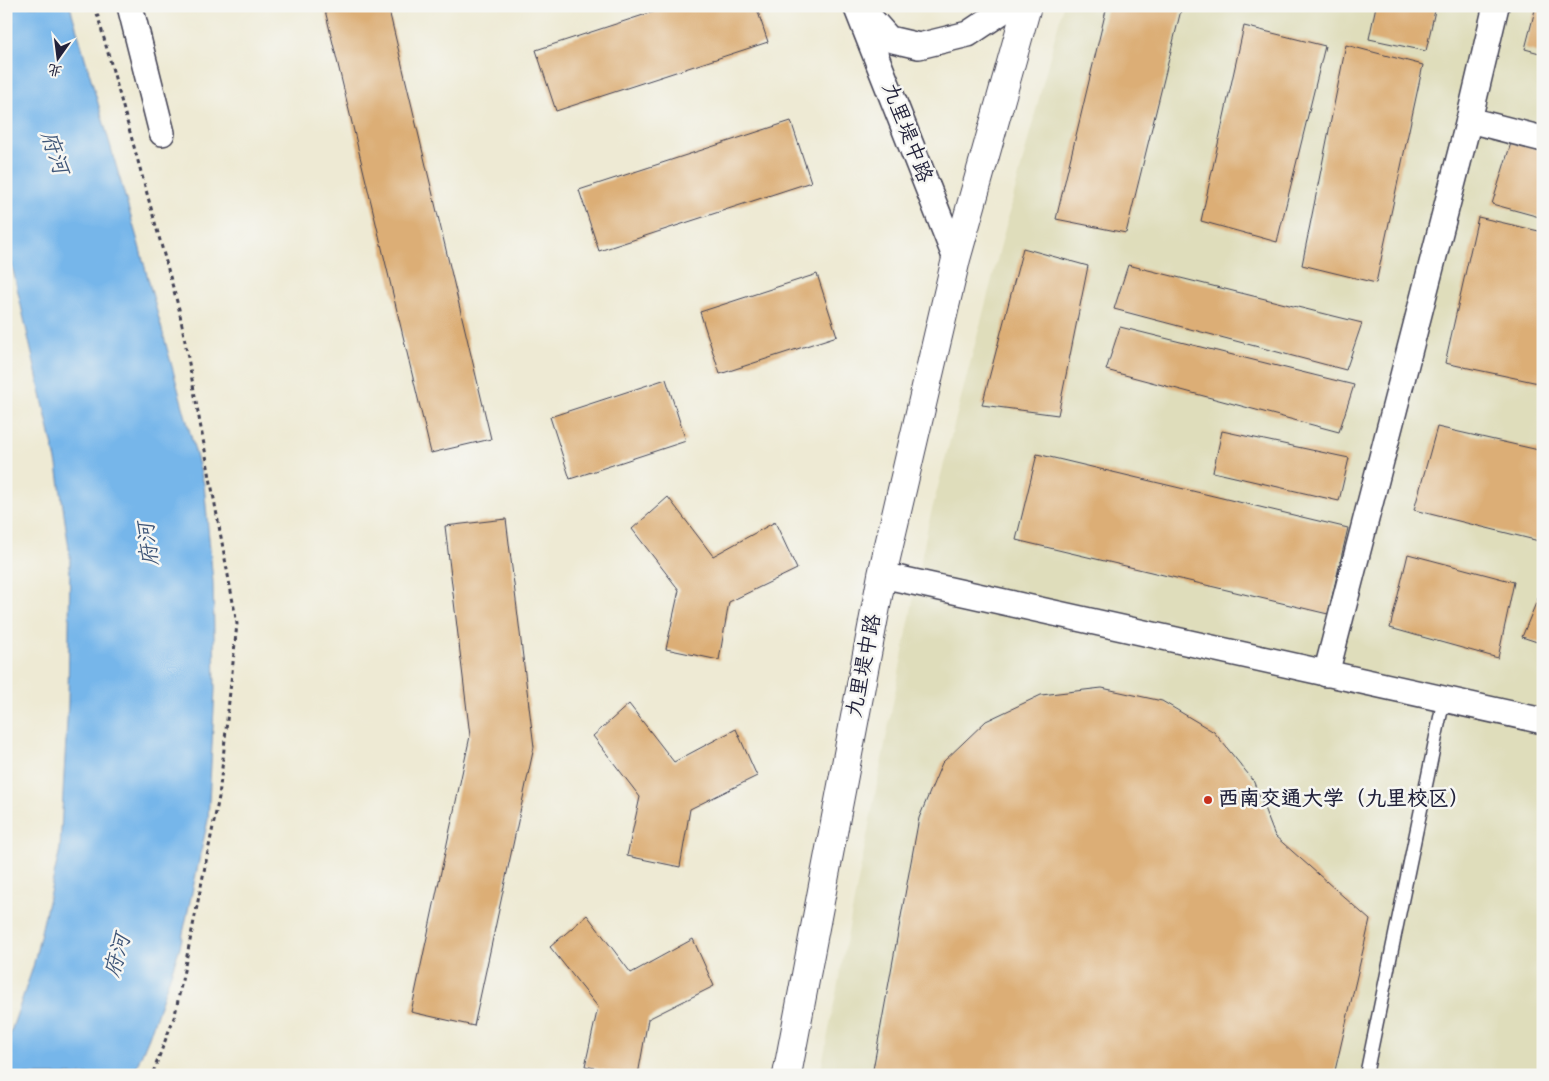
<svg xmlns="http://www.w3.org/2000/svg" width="1549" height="1081" viewBox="0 0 1549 1081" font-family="'Indie Flower','LXGW WenKai TC',sans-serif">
<rect width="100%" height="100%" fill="#f6f6f2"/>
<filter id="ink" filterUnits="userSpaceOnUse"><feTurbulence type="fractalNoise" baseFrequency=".02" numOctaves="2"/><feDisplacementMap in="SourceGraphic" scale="10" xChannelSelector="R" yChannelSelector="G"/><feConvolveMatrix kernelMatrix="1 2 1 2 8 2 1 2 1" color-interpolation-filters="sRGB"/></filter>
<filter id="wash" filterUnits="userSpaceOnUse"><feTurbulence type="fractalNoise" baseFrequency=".0096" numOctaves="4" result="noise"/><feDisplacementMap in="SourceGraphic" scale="20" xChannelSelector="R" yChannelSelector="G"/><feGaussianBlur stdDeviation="1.12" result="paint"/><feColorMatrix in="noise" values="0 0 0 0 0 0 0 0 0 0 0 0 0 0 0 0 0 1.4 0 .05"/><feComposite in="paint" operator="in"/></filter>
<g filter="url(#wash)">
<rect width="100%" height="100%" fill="#eeead4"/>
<polygon fill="#dfddbb" points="1063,6 1543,6 1543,1075 820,1075 928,525"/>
<polygon fill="#76b6ea" stroke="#4c6c92" points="6,6 70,6 137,238 204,484 213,582 215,689 208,820 180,947 149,1037 133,1075 6,1075 6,1046 33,967 60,849 68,703 70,556 57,465 6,239"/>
<g id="blocks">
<g fill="#dcae76">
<polygon points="324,6 388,6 491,439 431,453"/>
<polygon points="671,6 756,6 768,42 556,111 536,50"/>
<polygon points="1107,6 1182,6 1126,233 1056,219"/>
<polygon points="1376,6 1436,6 1426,51 1369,39"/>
<polygon points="1536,6 1543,6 1543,54 1525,49"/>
<polygon points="1244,26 1325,46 1277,242 1201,221"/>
<polygon points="1346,45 1423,65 1376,283 1302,265"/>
<polygon points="791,121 811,182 599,251 579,190"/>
<polygon points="1511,143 1543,150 1543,218 1492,204"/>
<polygon points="1478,217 1543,232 1543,384 1445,363"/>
<polygon points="1023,248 1088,266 1058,415 982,405"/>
<polygon points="1128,265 1362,323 1346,370 1114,309"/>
<polygon points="817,274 837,336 720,374 700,312"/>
<polygon points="1120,327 1354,385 1339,432 1106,370"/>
<polygon points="666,379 686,441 570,479 550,417"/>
<polygon points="1437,427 1543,451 1543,542 1414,510"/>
<polygon points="1222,431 1349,458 1339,501 1213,472"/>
<polygon points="1037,454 1348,528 1328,614 1016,540"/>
<polygon points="668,497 713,556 775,522 797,569 729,602 719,660 666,649 679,590 632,529"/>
<polygon points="506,519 534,747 474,1026 411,1012 470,736 445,526"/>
<polygon points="1408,554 1514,582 1498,658 1390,628"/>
<polygon points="1543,586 1543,644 1522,637"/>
<polygon points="1102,688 1162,701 1214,732 1253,780 1275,836 1370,920 1334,1075 872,1075 919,818 942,763 986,721 1041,695"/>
<polygon points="629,704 674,762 736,729 757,776 690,809 680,867 627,856 640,797 593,736"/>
<polygon points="587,915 631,973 693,939 714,986 648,1019 638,1075 627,1075 585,1066 598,1007 550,947"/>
</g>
</g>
</g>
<g filter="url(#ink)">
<use href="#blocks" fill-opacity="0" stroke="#414052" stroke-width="1"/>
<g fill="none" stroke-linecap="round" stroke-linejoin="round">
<defs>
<polyline id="lane" points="1366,1075 1444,698"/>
<g id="street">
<polyline points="130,6 162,133"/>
<polyline points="856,6 956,259"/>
<polyline points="865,12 889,39 919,46 968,34 1010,6"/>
<polyline points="1469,120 1543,139"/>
<polyline points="882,575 1543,721"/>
<polyline points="1326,674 1469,120 1496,6"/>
</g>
<polyline id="secondary" points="787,1075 882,575 956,259 1027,6"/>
</defs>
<use href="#lane" stroke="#414052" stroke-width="15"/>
<use href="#street" stroke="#414052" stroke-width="28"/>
<use href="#secondary" stroke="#414052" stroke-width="30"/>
<polyline stroke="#414052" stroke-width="3" stroke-dasharray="4 4" stroke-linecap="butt" points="95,6 179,309 237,624 219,797 175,1015 152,1075"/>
<use href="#lane" stroke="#fff" stroke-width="12"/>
<use href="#street" stroke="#fff" stroke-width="25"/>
<use href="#secondary" stroke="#fff" stroke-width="28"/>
</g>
</g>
<circle fill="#c8321e" stroke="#f6f6f2" stroke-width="2" cx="1208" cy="800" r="5"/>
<g text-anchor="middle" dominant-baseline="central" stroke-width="5" stroke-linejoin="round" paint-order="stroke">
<g font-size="21" fill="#22223b" stroke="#f6f6f2">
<text transform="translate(906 133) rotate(69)">九里堤中路</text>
<text transform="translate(865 666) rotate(-79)">九里堤中路</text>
</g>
<g font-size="21" font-weight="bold" fill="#22223b" stroke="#f6f6f2" text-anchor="start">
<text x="1218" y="800">西南交通大学（九里校区）</text>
</g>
<g font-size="22" font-style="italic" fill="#3f5678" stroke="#f6f6f2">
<text transform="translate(53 153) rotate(71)">府河</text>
<text transform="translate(150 544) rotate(-97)">府河</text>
<text transform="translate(119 956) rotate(-74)">府河</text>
</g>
</g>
<rect width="1549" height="1081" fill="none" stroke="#f6f6f2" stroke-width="25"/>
<g transform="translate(58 58) rotate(194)" stroke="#f6f6f2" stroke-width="4" paint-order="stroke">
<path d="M0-4L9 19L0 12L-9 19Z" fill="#22223b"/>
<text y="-8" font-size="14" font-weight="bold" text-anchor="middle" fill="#22223b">北</text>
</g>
</svg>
